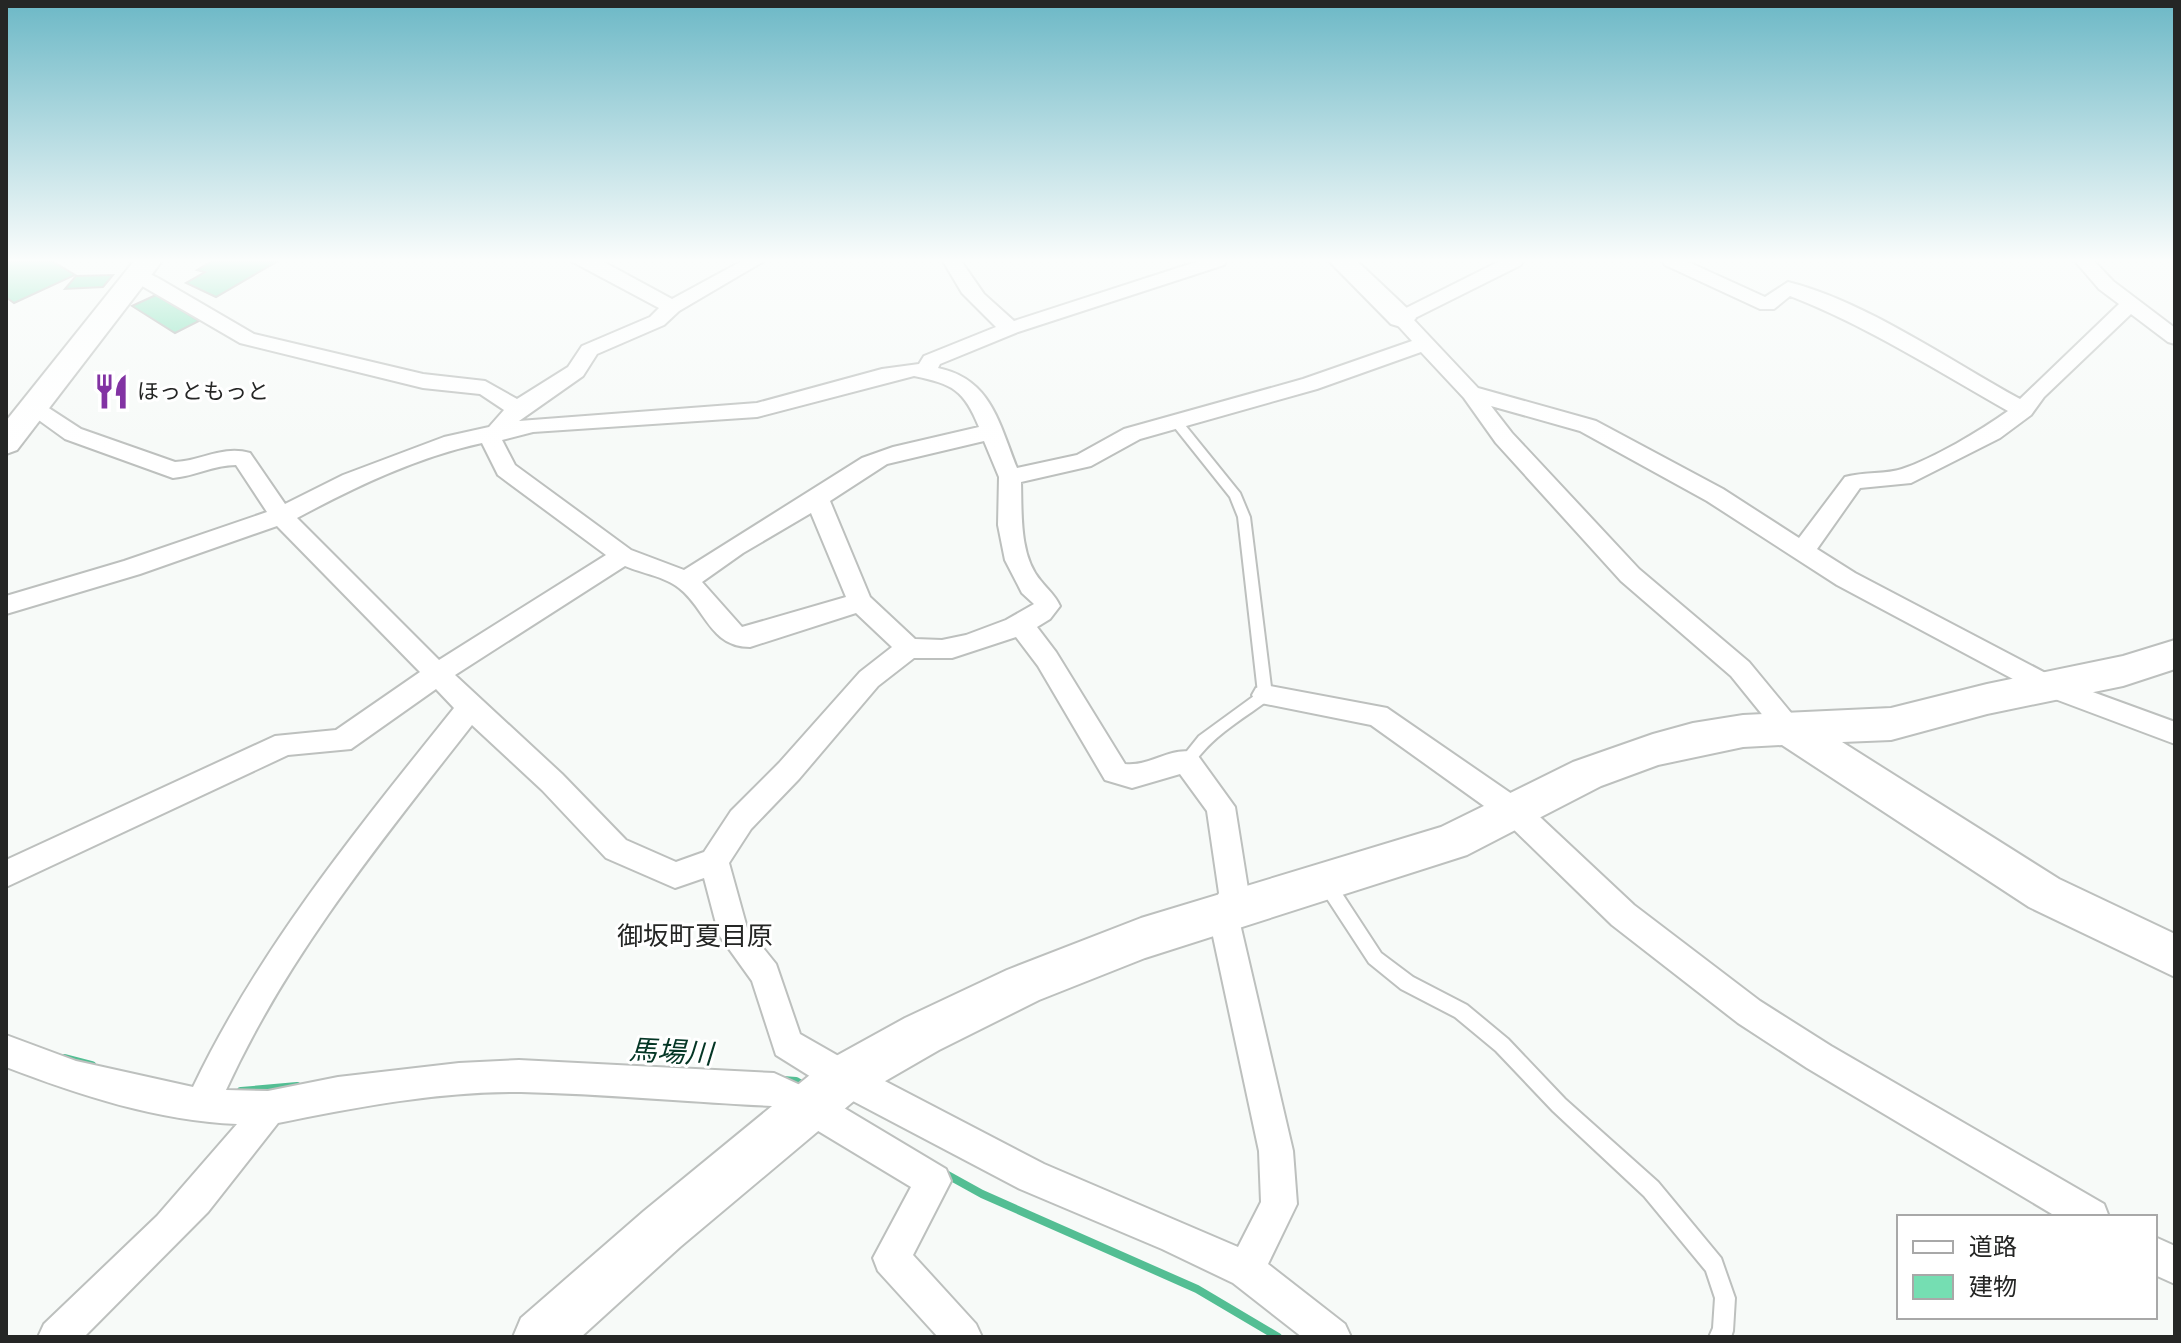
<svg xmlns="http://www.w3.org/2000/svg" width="2181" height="1343" viewBox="0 0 2181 1343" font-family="'Titillium Web','Noto Sans JP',sans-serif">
<rect width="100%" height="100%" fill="#f7faf8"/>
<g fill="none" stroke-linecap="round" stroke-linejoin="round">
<g stroke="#53be93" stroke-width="8">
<polyline points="65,1058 92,1065"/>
<polyline points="783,1080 796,1081 806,1087"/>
<polyline points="241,1091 297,1086"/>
<polyline points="944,1173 982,1194 1197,1289 1278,1337"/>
</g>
</g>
<g fill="#75deb2" stroke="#a7aba9" stroke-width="2">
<polygon points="6,261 52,261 75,275 14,303 6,297"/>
<polygon points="212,261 278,261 216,297 186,283 205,272 197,270"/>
<polygon points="113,275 103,287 65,289 76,276"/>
<polygon points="156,295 199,321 175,333 132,306"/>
</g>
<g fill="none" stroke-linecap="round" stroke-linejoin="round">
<defs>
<g id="lane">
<path d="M1177,419l4,1 59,73 10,24 22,178 -2,4c-23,17 -51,33 -69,55 -7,8 -10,14 -20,11l-2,-4 20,-25 59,-43 -20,-176 -8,-20 -59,-74z"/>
<polygon points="1326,876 1332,878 1381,953 1413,977 1467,1005 1508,1039 1565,1099 1658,1182 1721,1258 1735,1298 1733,1331 1731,1337 1709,1337 1713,1328 1715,1298 1706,1271 1644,1196 1553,1111 1496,1051 1455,1017 1401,989 1369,963 1320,888 1318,883 1320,878"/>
</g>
<g id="street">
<path d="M571,261h31l70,38 70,-38h22l-85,50 -15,14 -67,29 -14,22 -64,45 238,-18 125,-34 37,-5 5,-8 72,-29 -34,-34 -19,-32h18l23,33 30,27 185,-60h27l-2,4 -206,67 -78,32 -2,4c53,11 61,55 79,100l60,-13 47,-26 179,-50 109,-38 -21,-23 3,-4 106,-53h23l-2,4 -108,54 65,69 118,33 127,68 76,49 46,-61c18,-5 43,-3 57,-8 32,-11 78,-38 106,-58 -72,-41 -141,-85 -218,-115l-16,13h-14l-95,-44 -2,-4h23l79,36 23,-15c77,19 162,79 232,117l99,-95 -20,-15 -24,-28h19l19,20 62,47v16l-7,-2 -37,-28 -87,83 -13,18 -31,23 -89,45 -51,5 -43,61 38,24 202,106 118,43v22l-136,-51 -202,-108 -130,-84 -127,-70 -89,-25 21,27 127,136 110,93 57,69 -4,8 -10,3 -10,-3 -51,-63 -110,-95 -125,-138 -32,-45 -43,-46 -104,37 -177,50 -49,27 -70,16c1,31 -2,74 20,99 7,9 14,14 19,25l-10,13 -13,8 19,25 69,112c25,3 47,-19 71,-11l39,54 14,88 -11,20 55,236 4,53 -29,60 77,60 6,13h-49l-69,-54 -71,-34 -142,-60 -188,-99 -56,-35 -24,-74 -33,-46 -15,-57 -29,10 -69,-30 -64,-68 -70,-65c-90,115 -185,231 -246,365l42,1 70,-14 121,-14 60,-3 255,13 50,23 122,73 5,12 -38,74 63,69 6,13h-44l-60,-66 -5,-13 38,-71 -111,-67 -28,-14c-83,-4 -167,-12 -251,-14 -81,-1 -164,15 -243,31l-70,89 -124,125h-46l6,-13 113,-108 80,-92c-79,-3 -158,-29 -231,-57v-32l70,26 117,26c67,-140 165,-259 261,-379l-18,-19 -85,60 -63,6 -282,132v-27l269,-124 61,-6 84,-58 -143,-146 -137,48 -134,40v-18l118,-35 143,-49 -31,-47c-22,0 -41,11 -63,13l-108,-39 -43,-31 11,-7 8,2 40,26 94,33c26,-1 48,-17 75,-9l35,51 58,-29 101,-38 45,-10 15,-17 -24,-16 -57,-6 -183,-45 -110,-64 -3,-4 3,-4h14l14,7 96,56 169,40 62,7 32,18 51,-32 14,-21 68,-29 9,-9zM914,376c39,8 50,14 65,51l-86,20 -31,11 -178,112 -53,-20 -116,-85 -13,-25 31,-8 224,-15zM984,441l15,36 -1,48 7,35 17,33 12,11 -28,16 -40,15 -24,5 -27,-1 -45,-42 -40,-96 57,-37zM482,443l16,32 108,80 -167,105 -142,-142c58,-31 120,-61 185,-75zM811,513l35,84 -104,30 -40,-45 41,-29zM625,566c16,7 41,11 54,22 27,21 31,59 71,59l106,-34 36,34 -32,25 -81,91 -48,48 -27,41 -28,10 -50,-22 -64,-66 -107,-99zM1016,637l22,29 67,114 27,8 48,-14 27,37 12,82 -11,20 51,238 2,51 -23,45 -194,-83 -188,-98 -56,-32 -24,-70 -29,-36 -18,-65 22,-34 48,-50 79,-93 36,-28h38z"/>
<polygon points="1265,685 1387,708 1525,803 1634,905 1760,1001 1831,1046 2104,1204 2109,1217 2057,1217 1807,1068 1738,1023 1612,925 1505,821 1371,725 1256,702 1252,695 1256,688"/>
<polygon points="2155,1237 2175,1246 2175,1284 2155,1275"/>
</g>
<g id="secondary">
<polygon points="134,261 162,261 17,450 6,454 6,421"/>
<polygon points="1329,261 1357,261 1411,312 1416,318 1411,324 1401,327 1391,324"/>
<polygon points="2175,640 2175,669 2123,686 1987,714 1891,740 1842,742 2059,879 2175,934 2175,977 2029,907 1782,745 1743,747 1658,765 1601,786 1467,855 1145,958 1039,1000 939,1050 861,1095 680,1247 581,1337 513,1337 521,1318 644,1211 827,1061 905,1018 1007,970 1141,918 1441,827 1573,762 1653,734 1693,723 1743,715 1891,708 1987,684 2123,656"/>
</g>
</defs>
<use href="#lane" stroke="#bdc0be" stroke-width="4"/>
<use href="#street" stroke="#bdc0be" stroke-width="4"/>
<use href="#secondary" stroke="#bdc0be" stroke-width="4"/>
<use href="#lane" fill="#fff" fill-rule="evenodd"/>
<use href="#street" fill="#fff" fill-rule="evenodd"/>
<use href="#secondary" fill="#fff" fill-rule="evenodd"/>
</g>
<linearGradient id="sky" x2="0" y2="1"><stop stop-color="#6cb8c6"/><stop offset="0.58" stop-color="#fbfdfc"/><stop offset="1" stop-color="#fbfdfc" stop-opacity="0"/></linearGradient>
<rect width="2181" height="449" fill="url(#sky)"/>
<defs>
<symbol id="restaurant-bare" viewBox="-9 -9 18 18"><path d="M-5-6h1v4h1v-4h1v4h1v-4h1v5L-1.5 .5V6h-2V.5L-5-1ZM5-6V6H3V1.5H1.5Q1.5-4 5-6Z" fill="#8233a3" stroke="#fff" stroke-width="2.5" paint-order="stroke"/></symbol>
</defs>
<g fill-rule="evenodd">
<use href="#restaurant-bare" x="86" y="366" width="51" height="51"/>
</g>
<g text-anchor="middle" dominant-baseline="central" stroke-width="6" stroke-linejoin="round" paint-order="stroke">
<g font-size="22" fill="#252625" stroke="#fff" text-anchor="start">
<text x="137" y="391">ほっともっと</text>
</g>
<g font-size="26" fill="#252625" stroke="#fff">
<text x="695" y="935">御坂町夏目原</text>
</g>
<g font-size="28" font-style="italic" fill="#043625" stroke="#fff">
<text transform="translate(671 1051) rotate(3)">馬場川</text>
</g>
</g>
<rect width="2181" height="1343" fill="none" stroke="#252625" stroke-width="16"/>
<rect x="1897" y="1215" width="260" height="104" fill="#ffffff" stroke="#a8a8a8" stroke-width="2"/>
<rect x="1913" y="1241" width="40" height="12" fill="#ffffff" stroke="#a8a8a8" stroke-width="2"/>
<text x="1969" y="1255" font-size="24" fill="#252625">道路</text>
<rect x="1913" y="1275" width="40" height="24" fill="#75deb2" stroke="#a8a8a8" stroke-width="2"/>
<text x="1969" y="1295" font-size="24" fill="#252625">建物</text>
</svg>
